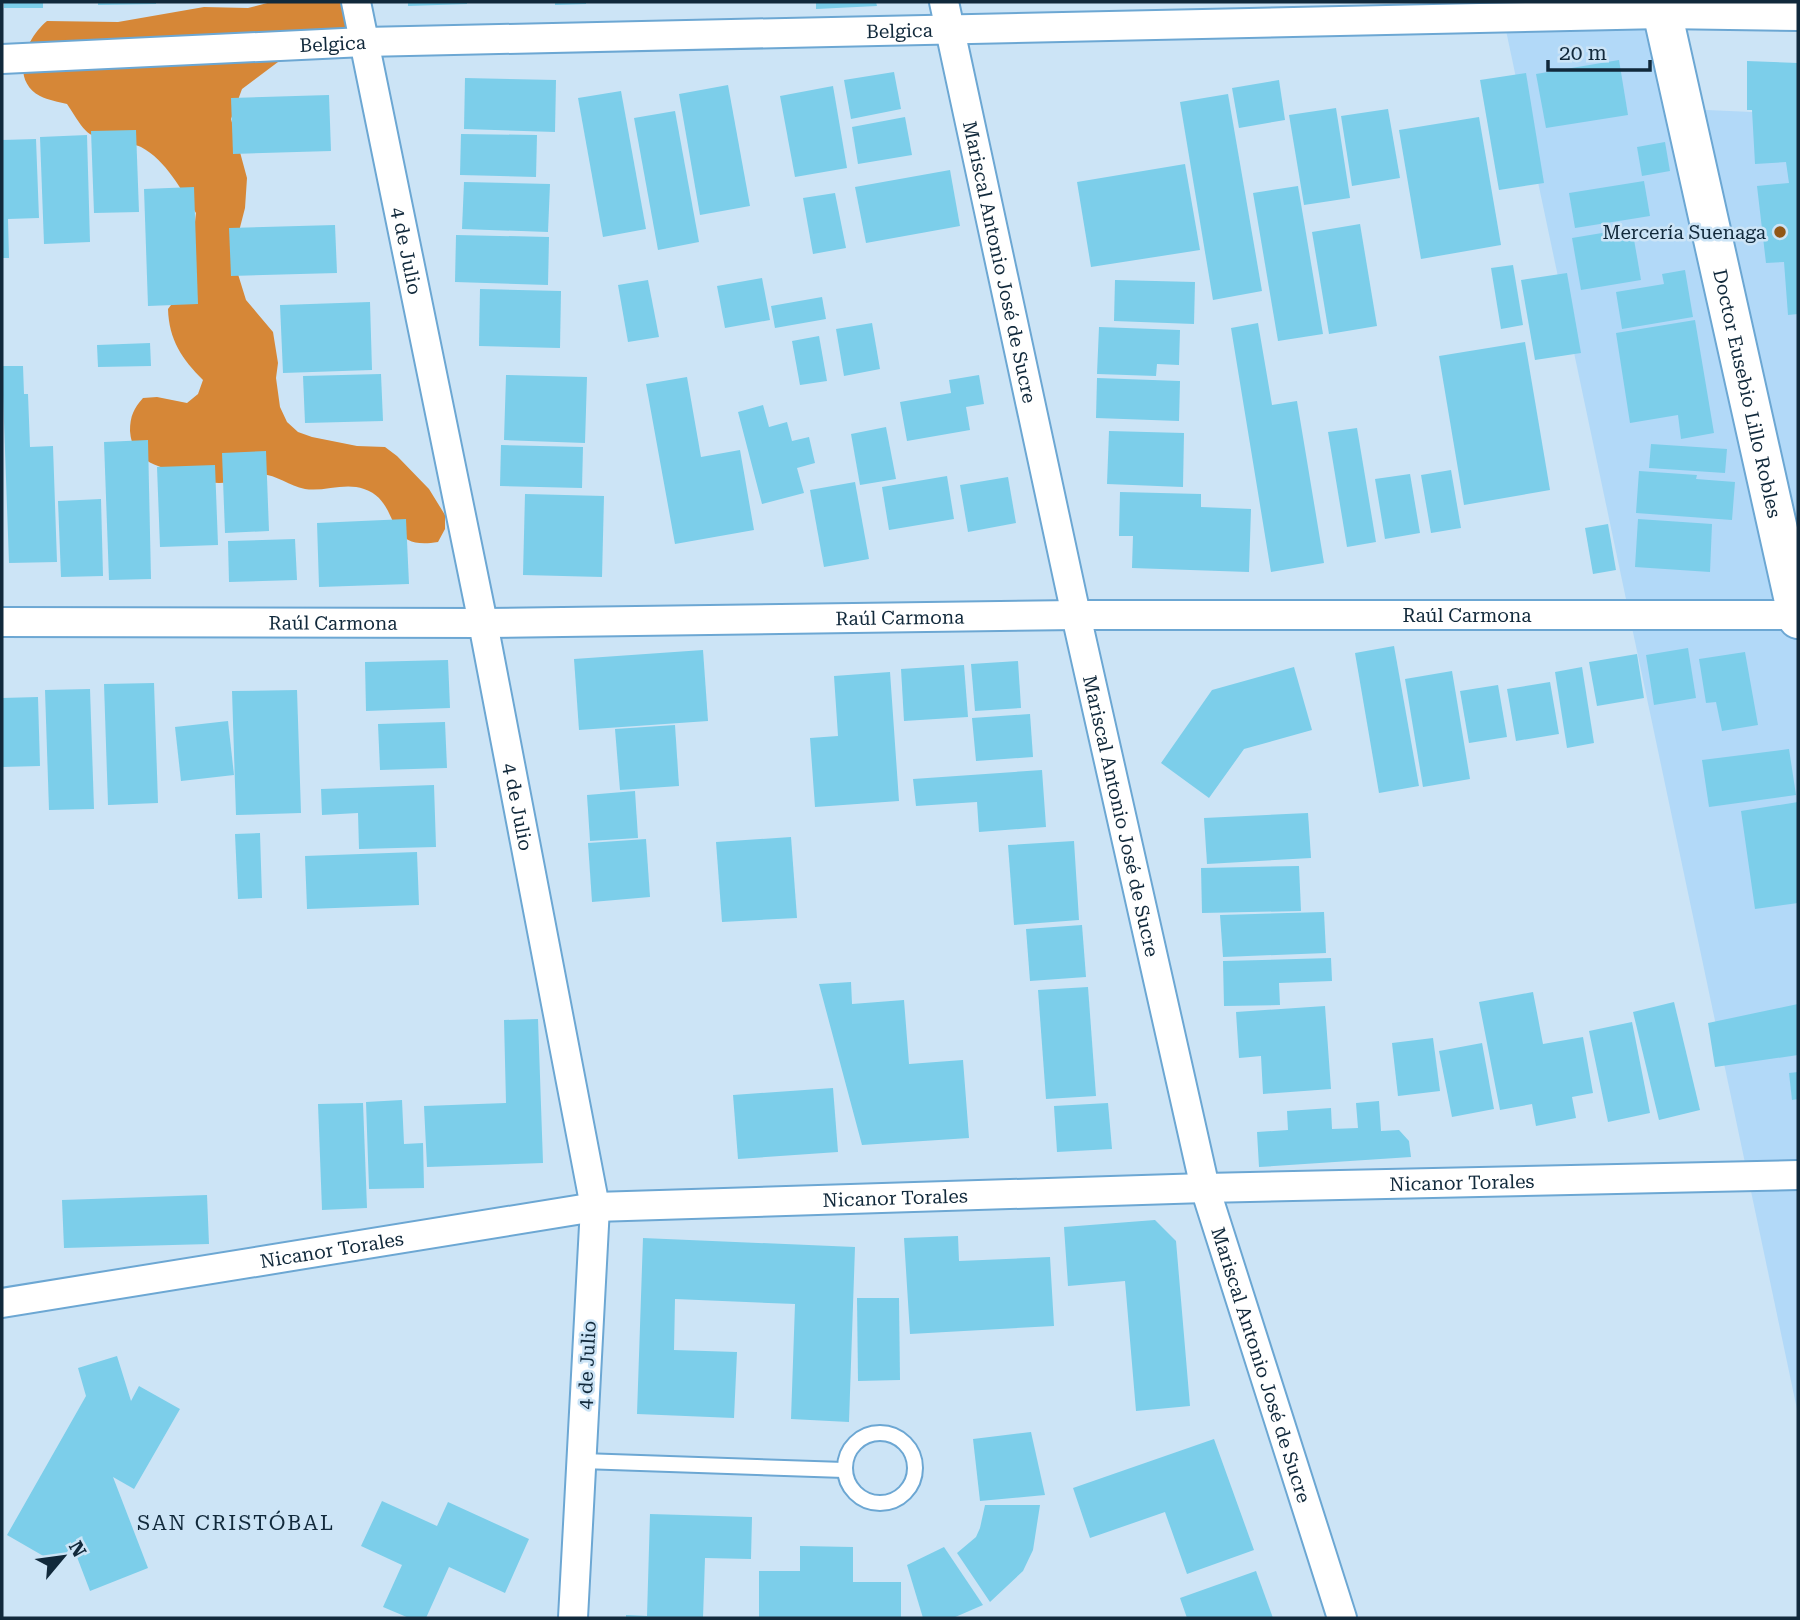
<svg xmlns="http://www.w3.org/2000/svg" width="1800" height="1620" viewBox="0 0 1800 1620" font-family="'Roboto Serif',serif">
<rect width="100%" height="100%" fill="#cce4f6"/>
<polygon fill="#b2d9f8" points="1500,2 1798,2 1798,16 1663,14 1684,109 1798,114 1798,1414"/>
<path fill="#d68737" d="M271,2h81v22l-19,20 -55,18 -36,27 -11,30 16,59 -2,30 -8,31v32l9,29 27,32 5,31 -2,15 4,29 7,15 11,10 14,5 45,9 28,1 12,9 32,33 16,26v14l-7,13c-57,10 -35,-40 -74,-53 -19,-7 -40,3 -59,0 -16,-3 -27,-14 -45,-15 -14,0 -27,9 -41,9 -10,0 -22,-6 -31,-8 -26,-8 -56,-11 -58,-44 0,-15 4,-23 13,-33l14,-1 30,6 11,-9 5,-14c-21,-21 -34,-40 -35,-71 23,-28 24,-61 28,-96 -14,-22 -30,-53 -55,-66 -6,-3 -14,-3 -21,-4 -36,-7 -33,-9 -53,-39 -8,-2 -19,-4 -27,-8 -31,-17 -14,-58 7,-75l71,1 86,-15 44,1z"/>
<g fill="#7cceea">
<rect x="4" y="2" width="39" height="6"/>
<polygon points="98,2 156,2 156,4 98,5"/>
<polygon points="408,2 467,2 467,4 408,6"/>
<polygon points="555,2 586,2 586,4 555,5"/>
<polygon points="816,2 876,2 877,6 816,9"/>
<polygon points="1619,60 1628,115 1546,128 1536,74"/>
<polygon points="1747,61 1798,63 1798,314 1788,315 1784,262 1766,263 1757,186 1789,183 1786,162 1755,164 1752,110 1747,110"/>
<polygon points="894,72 901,109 851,119 844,80"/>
<polygon points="1526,73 1544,183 1499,190 1480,80"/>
<polygon points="465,78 556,80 555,132 464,129"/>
<polygon points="1279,80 1285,120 1239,128 1232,88"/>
<polygon points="728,85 750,206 700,215 679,94"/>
<polygon points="833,86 847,168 795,177 780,96"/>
<polygon points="621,91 646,229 603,237 578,98"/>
<polygon points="1228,94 1262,291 1213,300 1180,102"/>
<polygon points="329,95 331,151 233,154 231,98"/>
<polygon points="1336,108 1350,198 1304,205 1289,115"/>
<polygon points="1388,109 1400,178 1352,186 1341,116"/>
<polygon points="675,111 699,242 658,250 634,118"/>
<polygon points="905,117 912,155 858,164 852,127"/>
<polygon points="1479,117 1501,245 1421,259 1399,130"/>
<polygon points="136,130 139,212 94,213 91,131"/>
<polygon points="461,134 537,135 536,177 460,175"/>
<polygon points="87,135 90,242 44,244 40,137"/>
<polygon points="36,139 39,218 8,219 9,258 2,258 2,140"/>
<polygon points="1665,142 1670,171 1642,176 1637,147"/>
<polygon points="1185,164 1200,250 1091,267 1077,182"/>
<polygon points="950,170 960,226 866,243 855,187"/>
<polygon points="1644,181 1650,216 1575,228 1569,193"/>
<polygon points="464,182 550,184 548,232 462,229"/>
<polygon points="1298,186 1323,334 1278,341 1253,193"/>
<polygon points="194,187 198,304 148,306 144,189"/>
<polygon points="835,193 846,248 813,254 803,198"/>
<polygon points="1360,224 1377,326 1329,334 1312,232"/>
<polygon points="335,225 337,273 231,276 229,228"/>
<polygon points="1632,228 1641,280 1581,290 1572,238"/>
<polygon points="456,235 549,237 548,285 455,282"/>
<polygon points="1513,265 1523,325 1501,329 1491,268"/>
<polygon points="1685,270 1693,317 1622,329 1616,292 1664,284 1662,274"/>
<polygon points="1567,273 1581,353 1535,360 1521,280"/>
<polygon points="762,278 770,320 725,328 717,286"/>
<polygon points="648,280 659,337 628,342 618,285"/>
<polygon points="1115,280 1195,282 1194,324 1114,321"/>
<polygon points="480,289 561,291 560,348 479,346"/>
<polygon points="822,297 826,319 775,328 771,306"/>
<polygon points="370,302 372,370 283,373 280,305"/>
<polygon points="1695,320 1714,433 1681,439 1678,415 1630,423 1616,333"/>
<polygon points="872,323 880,369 844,376 836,329"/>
<polygon points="1258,323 1272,405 1297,401 1324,563 1271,572 1231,328"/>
<polygon points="1099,327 1180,330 1179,365 1157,364 1156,376 1097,374"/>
<polygon points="819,336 827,381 800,385 792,341"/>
<polygon points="1525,342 1550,490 1464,505 1439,356"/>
<polygon points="150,343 151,366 98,367 97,345"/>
<polygon points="2,366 23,366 24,394 28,394 30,447 53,446 57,562 9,563"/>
<polygon points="381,374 383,421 305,423 303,376"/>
<polygon points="506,375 587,377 585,443 504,440"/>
<polygon points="979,375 984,404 966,407 970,430 907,441 900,402 951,393 949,380"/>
<polygon points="687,377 701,457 740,450 754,530 675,544 646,384"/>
<polygon points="1097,378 1180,381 1179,421 1096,418"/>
<polygon points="763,405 769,427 787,422 792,441 809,437 815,463 797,468 804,493 762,504 738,412"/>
<polygon points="886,427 896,479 860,485 851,434"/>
<polygon points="1357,428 1376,542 1347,547 1328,432"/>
<polygon points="1109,431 1184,433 1183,487 1107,484"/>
<polygon points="148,440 151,579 109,580 104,442"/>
<polygon points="1651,444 1727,449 1725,473 1649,468"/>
<polygon points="501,445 583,447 582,488 500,486"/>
<polygon points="266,451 269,531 225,533 222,453"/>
<polygon points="215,465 218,545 160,547 157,467"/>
<polygon points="1451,470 1461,528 1431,533 1421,475"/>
<polygon points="1639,471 1697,475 1696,479 1735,482 1732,520 1636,513"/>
<polygon points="1410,474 1420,533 1385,539 1375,479"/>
<polygon points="947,476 954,519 889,530 882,487"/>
<polygon points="1008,477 1016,523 968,532 960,485"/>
<polygon points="855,482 869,559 824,567 810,490"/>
<polygon points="1120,492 1201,494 1201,507 1251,509 1249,572 1132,568 1133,536 1119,536"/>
<polygon points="525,494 604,496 602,577 523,575"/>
<polygon points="101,499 103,576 61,577 58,501"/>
<polygon points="406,519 409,584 319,587 317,523"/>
<polygon points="1638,519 1712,524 1710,572 1635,567"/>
<polygon points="1608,524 1616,570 1593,574 1585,528"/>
<polygon points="295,539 297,580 229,582 228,541"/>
<polygon points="1394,646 1419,786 1379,793 1355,653"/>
<polygon points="1688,648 1696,698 1654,705 1646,655"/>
<polygon points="703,650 708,721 579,730 574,659"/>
<polygon points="1745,652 1758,725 1722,731 1716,702 1706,703 1699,659"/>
<polygon points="1637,654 1644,698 1597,706 1589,662"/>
<polygon points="448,660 450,708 366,711 365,662"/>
<polygon points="1018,661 1021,708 975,711 971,664"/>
<polygon points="964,665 968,717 904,721 901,669"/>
<polygon points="1294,667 1312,730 1244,749 1209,798 1161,763 1212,690"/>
<polygon points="1582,667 1594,743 1567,748 1555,672"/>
<polygon points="1452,671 1470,779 1423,787 1405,679"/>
<polygon points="890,672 899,801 815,807 810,738 838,736 834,676"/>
<polygon points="1550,682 1559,734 1516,741 1507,689"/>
<polygon points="154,683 158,803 108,805 104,684"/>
<polygon points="1498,685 1507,737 1469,743 1460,691"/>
<polygon points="90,689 94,809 49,810 45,690"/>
<polygon points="297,690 301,813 236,815 232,691"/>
<polygon points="38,697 40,766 2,767 2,698"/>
<polygon points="1030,714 1033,757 976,761 972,718"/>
<polygon points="228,721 234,775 181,781 175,727"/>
<polygon points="445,722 447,768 380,770 378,724"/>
<polygon points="675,725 679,786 620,790 615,729"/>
<polygon points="1789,749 1796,795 1709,807 1702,760"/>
<polygon points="1042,770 1046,827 979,832 977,802 916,806 913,779"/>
<polygon points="434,785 436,847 359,849 358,813 322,815 321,789"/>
<polygon points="635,791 638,838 590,841 587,795"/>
<polygon points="1798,802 1798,903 1755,909 1741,811"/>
<polygon points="1308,813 1311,858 1207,864 1204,818"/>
<polygon points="260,833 262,898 238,899 235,834"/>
<polygon points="791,837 797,918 722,922 716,842"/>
<polygon points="646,839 650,897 592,902 588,843"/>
<polygon points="1074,841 1079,920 1014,925 1008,845"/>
<polygon points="417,852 419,905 307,909 305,856"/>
<polygon points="1299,866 1301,911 1202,913 1201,868"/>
<polygon points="1324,912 1326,953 1223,957 1220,915"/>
<polygon points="1082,925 1086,977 1030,981 1026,929"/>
<polygon points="1331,958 1332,981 1279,983 1280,1005 1224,1006 1223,961"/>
<polygon points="851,982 852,1004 904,1000 909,1064 963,1060 969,1138 862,1145 819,984"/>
<polygon points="1088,987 1096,1096 1046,1099 1038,990"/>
<polygon points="1533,992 1543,1044 1583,1037 1593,1093 1572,1097 1576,1118 1536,1126 1532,1104 1500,1110 1479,1002"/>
<polygon points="1674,1002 1700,1110 1659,1120 1633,1012"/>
<polygon points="1798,1004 1798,1055 1715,1067 1708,1023"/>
<polygon points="1325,1006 1331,1089 1263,1094 1261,1056 1239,1058 1236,1012"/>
<polygon points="538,1019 543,1163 427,1167 424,1106 506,1103 504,1020"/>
<polygon points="1632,1022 1650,1113 1608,1122 1589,1031"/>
<polygon points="1433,1038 1440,1091 1398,1096 1392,1043"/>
<polygon points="1482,1043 1494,1109 1452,1117 1439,1051"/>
<polygon points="1798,1072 1798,1099 1792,1100 1789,1073"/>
<polygon points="833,1088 838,1152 738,1159 733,1095"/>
<polygon points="402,1100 404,1144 423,1143 424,1188 369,1189 366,1102"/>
<polygon points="1379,1101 1381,1131 1399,1130 1409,1141 1411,1157 1259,1167 1257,1132 1288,1130 1287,1111 1331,1108 1332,1129 1358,1128 1356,1103"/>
<polygon points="363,1103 367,1208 322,1210 318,1104"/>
<polygon points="1108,1103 1112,1149 1057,1152 1054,1106"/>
<polygon points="207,1195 209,1244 64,1248 62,1200"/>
<polygon points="1155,1220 1176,1241 1190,1406 1136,1411 1125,1281 1068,1286 1064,1227"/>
<polygon points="958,1236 959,1261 1050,1257 1054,1326 910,1334 904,1238"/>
<polygon points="643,1238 855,1247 849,1422 791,1419 795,1304 675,1299 674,1350 737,1352 734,1418 637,1414"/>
<polygon points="857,1298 899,1298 900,1380 858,1381"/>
<polygon points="117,1356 131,1401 139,1386 180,1409 134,1489 113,1477 148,1568 90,1591 72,1544 59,1565 7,1535 86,1396 78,1368"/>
<polygon points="1031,1432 1045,1495 980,1501 973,1439"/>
<polygon points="1214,1439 1254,1550 1187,1574 1165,1512 1090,1538 1073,1488"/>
<polygon points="382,1501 437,1526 448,1502 529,1539 505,1593 449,1567 426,1618 409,1618 383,1607 402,1565 361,1546"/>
<polygon points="985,1505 1040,1505 1033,1550 1023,1571 990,1602 957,1553 976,1537 980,1528"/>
<polygon points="650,1514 752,1517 751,1559 705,1558 703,1618 626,1618 626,1615 647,1616"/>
<polygon points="800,1546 853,1547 853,1582 901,1582 901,1618 759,1618 759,1571 800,1571"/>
<polygon points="944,1547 983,1605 953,1618 923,1618 907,1565"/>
<polygon points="1256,1571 1273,1618 1187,1618 1180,1598"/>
</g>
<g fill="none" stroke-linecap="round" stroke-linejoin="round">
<defs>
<g id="service">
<circle cx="880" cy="1468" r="35"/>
<polyline points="582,1461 844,1470"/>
</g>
<g id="minor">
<path id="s1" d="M356,2l127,621 112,584 -22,411"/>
<path id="s2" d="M944,2l132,613 129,573 137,430"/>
<path id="s3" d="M2,59l362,-17 1298,-28 136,2"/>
<path id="s4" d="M2,622l481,1 593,-8h722"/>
<path id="s5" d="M2,1303l593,-96 610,-19 593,-13"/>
</g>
<g id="secondary">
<path id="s6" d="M1660,2l138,617"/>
</g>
</defs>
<use href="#service" stroke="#6ca7d3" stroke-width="18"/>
<use href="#minor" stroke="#6ca7d3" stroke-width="32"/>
<use href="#secondary" stroke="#6ca7d3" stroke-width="42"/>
<use href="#service" stroke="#fff" stroke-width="14"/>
<use href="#minor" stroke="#fff" stroke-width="28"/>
<use href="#secondary" stroke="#fff" stroke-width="38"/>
</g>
<circle fill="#925717" stroke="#cce4f6" stroke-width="2.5" cx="1780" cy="232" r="7"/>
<g text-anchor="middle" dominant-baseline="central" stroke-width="5" stroke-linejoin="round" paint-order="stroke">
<g font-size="19" fill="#11293b" stroke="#cce4f6">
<text stroke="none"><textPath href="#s3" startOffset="898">Belgica</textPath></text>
<text stroke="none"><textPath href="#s3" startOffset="331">Belgica</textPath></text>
<text stroke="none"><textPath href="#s1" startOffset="254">4 de Julio</textPath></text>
<text stroke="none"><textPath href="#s2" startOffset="266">Mariscal Antonio José de Sucre</textPath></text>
<text stroke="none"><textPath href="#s6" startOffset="401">Doctor Eusebio Lillo Robles</textPath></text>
<text stroke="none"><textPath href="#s4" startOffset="1465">Raúl Carmona</textPath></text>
<text stroke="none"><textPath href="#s4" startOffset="898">Raúl Carmona</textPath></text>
<text stroke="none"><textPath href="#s4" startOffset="331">Raúl Carmona</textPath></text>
<text stroke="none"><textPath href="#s1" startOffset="821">4 de Julio</textPath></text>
<text stroke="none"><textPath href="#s2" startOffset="833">Mariscal Antonio José de Sucre</textPath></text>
<text stroke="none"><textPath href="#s5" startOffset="1468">Nicanor Torales</textPath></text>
<text stroke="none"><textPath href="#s5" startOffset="901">Nicanor Torales</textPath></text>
<text stroke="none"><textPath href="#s5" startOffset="334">Nicanor Torales</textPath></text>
<text stroke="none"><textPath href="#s2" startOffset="1400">Mariscal Antonio José de Sucre</textPath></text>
<text transform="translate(587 1365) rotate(-87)">4 de Julio</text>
</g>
<g font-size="19" fill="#11293b" stroke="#cce4f6" text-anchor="end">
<text x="1766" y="232">Mercería Suenaga</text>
</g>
<g font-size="21" letter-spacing="2" fill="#11293b" stroke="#cce4f6">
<text x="236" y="1523">SAN CRISTÓBAL</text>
</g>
</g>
<rect width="1800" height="1620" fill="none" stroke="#11293b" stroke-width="7"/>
<g transform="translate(63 1557) rotate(61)" stroke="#cce4f6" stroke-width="5" paint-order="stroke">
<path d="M0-5L12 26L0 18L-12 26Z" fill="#11293b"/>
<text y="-10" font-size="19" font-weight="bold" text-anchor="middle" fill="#11293b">N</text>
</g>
<path d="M1548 60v10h102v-10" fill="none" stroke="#11293b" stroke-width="3.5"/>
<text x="1559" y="60" font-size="21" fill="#11293b" stroke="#cce4f6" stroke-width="5" paint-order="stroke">20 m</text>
</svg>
